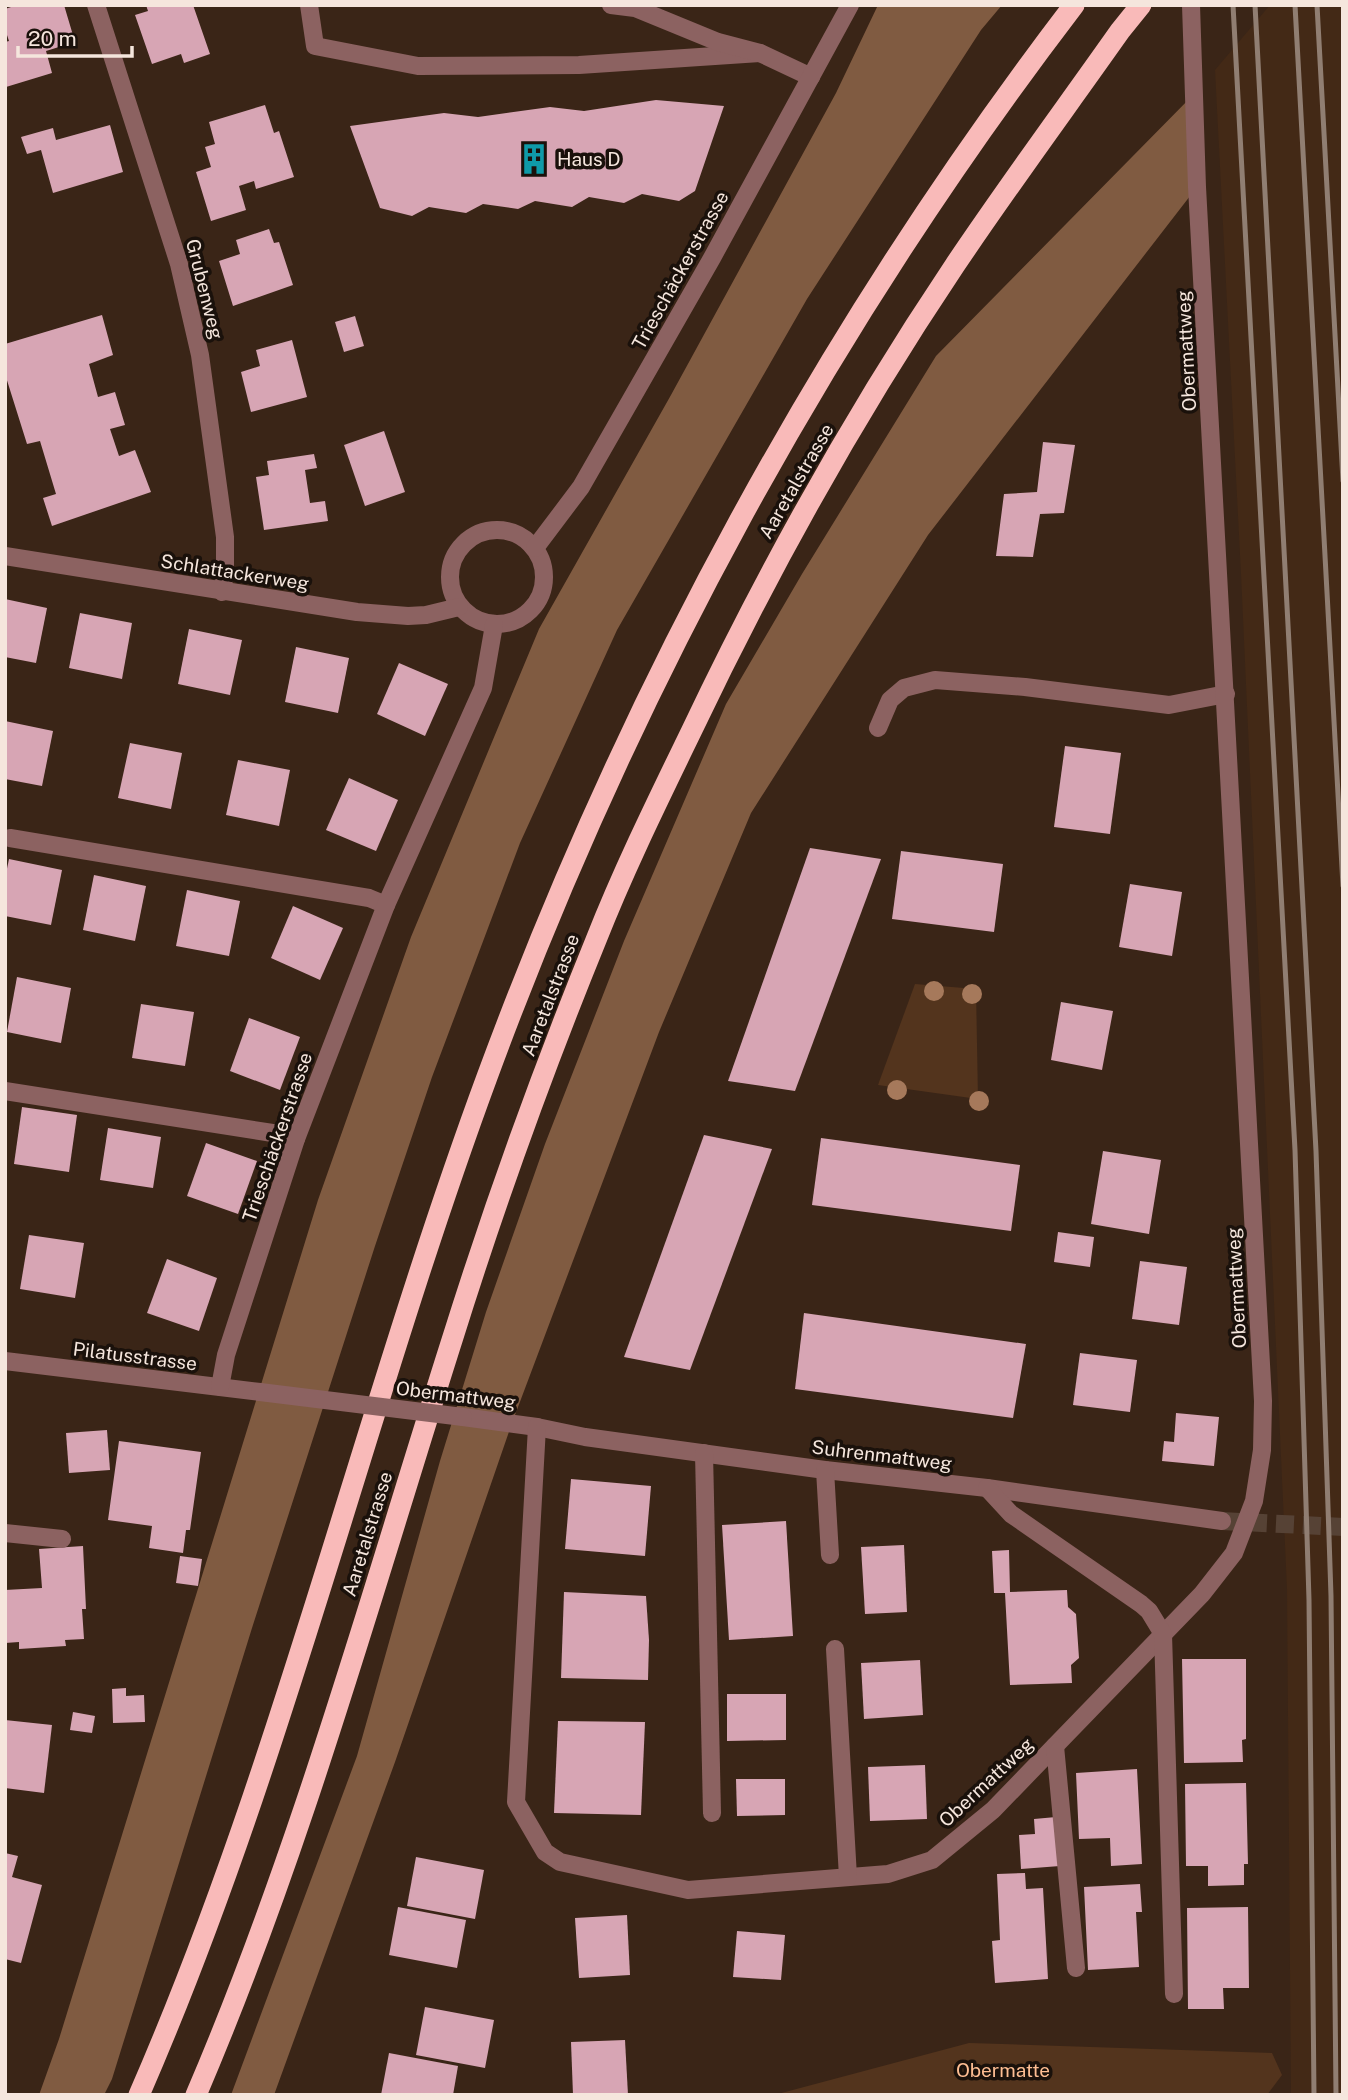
<svg xmlns="http://www.w3.org/2000/svg" width="1348" height="2100" viewBox="0 0 1348 2100" font-family="'Public Sans',sans-serif">
<rect width="100%" height="100%" fill="#3a2517"/>
<polygon fill="#432916" points="1270,5 1341,5 1343,36 1343,2095 1291,2095 1287,1589 1241,574 1215,70"/>
<g fill="#53341d">
<polygon points="915,984 976,989 978,1099 878,1085"/>
<polygon points="969,2043 1272,2053 1282,2075 1267,2095 774,2095"/>
</g>
<g fill="#805b41">
<polygon points="878,5 1002,5 981,30 807,299 617,630 520,843 432,1077 375,1246 252,1628 112,2079 104,2095 39,2095 59,2039 318,1200 411,937 539,629 671,395 836,93"/>
<polygon points="1196,92 1197,187 928,535 751,813 659,1032 512,1423 395,1762 274,2095 231,2095 357,1756 440,1461 486,1312 545,1144 624,941 726,704 802,574 936,356"/>
</g>
<g fill="#d7a5b4">
<polygon points="17,5 64,5 75,42 46,51 52,73 6,87 5,42 9,41 5,29 5,9"/>
<polygon points="146,5 193,5 210,54 184,63 181,54 152,64 135,15 148,11"/>
<polygon points="656,100 724,106 695,191 679,201 642,194 624,203 589,197 572,207 535,201 518,209 483,204 466,213 429,207 412,216 380,208 350,126 444,113 478,117 550,107 584,111"/>
<polygon points="265,105 274,133 279,131 294,177 256,189 254,181 239,186 246,210 211,221 196,172 211,167 205,147 215,144 209,122"/>
<polygon points="110,125 123,172 53,193 41,150 27,154 21,137 53,128 56,140"/>
<polygon points="269,229 274,243 279,242 293,285 233,306 219,261 240,254 236,240"/>
<polygon points="102,315 113,355 89,364 98,397 115,392 125,425 110,429 119,456 135,450 151,492 52,526 43,498 56,494 40,441 27,444 5,374 5,344"/>
<polygon points="355,316 364,346 344,352 335,322"/>
<polygon points="292,340 307,397 251,412 241,372 260,366 256,350"/>
<polygon points="384,431 405,492 365,506 344,445"/>
<polygon points="1043,442 1075,445 1064,513 1040,514 1033,557 996,556 1004,494 1037,492"/>
<polygon points="314,454 317,468 305,470 310,503 325,501 328,521 264,530 256,477 269,475 267,461"/>
<polygon points="5,599 47,608 36,663 5,657"/>
<polygon points="80,613 132,623 122,679 69,668"/>
<polygon points="189,629 242,640 230,695 178,684"/>
<polygon points="296,647 349,658 338,713 285,702"/>
<polygon points="399,663 448,684 425,736 377,714"/>
<polygon points="5,721 53,731 42,786 5,779"/>
<polygon points="130,743 182,753 171,809 118,798"/>
<polygon points="1065,746 1121,753 1110,834 1054,827"/>
<polygon points="238,760 290,770 279,826 226,815"/>
<polygon points="349,778 398,800 376,851 326,830"/>
<polygon points="810,848 881,859 795,1091 728,1081"/>
<polygon points="901,851 1003,864 994,932 892,919"/>
<polygon points="9,859 62,870 51,925 5,916 5,878"/>
<polygon points="94,875 146,886 135,941 83,930"/>
<polygon points="1130,884 1182,892 1172,956 1119,947"/>
<polygon points="187,890 240,901 229,956 176,946"/>
<polygon points="293,906 343,928 320,980 271,958"/>
<polygon points="17,977 71,988 61,1043 7,1032"/>
<polygon points="1061,1002 1113,1011 1102,1070 1051,1060"/>
<polygon points="141,1004 194,1012 185,1066 132,1058"/>
<polygon points="249,1018 300,1037 280,1090 230,1071"/>
<polygon points="22,1107 77,1115 69,1172 14,1164"/>
<polygon points="108,1128 161,1137 153,1188 100,1180"/>
<polygon points="704,1135 772,1149 690,1370 624,1357"/>
<polygon points="821,1138 1020,1165 1011,1231 812,1205"/>
<polygon points="206,1143 257,1161 238,1214 187,1196"/>
<polygon points="1103,1151 1161,1160 1149,1234 1091,1224"/>
<polygon points="1058,1232 1094,1237 1090,1267 1054,1262"/>
<polygon points="29,1235 84,1243 75,1298 20,1289"/>
<polygon points="167,1259 217,1278 199,1331 147,1313"/>
<polygon points="1140,1261 1187,1267 1179,1325 1132,1319"/>
<polygon points="804,1313 1026,1344 1013,1418 795,1389"/>
<polygon points="1080,1353 1137,1360 1130,1412 1073,1405"/>
<polygon points="1176,1413 1219,1417 1214,1466 1162,1461 1164,1441 1174,1442"/>
<polygon points="107,1430 110,1470 69,1473 66,1433"/>
<polygon points="119,1441 201,1452 190,1530 186,1530 183,1553 149,1548 152,1526 108,1520"/>
<polygon points="571,1479 651,1486 645,1556 565,1549"/>
<polygon points="786,1521 793,1636 729,1640 722,1525"/>
<polygon points="904,1545 907,1612 865,1614 861,1547"/>
<polygon points="83,1546 86,1609 82,1609 84,1639 65,1640 66,1646 19,1649 19,1642 5,1643 5,1590 42,1588 39,1549"/>
<polygon points="1009,1550 1010,1592 1067,1590 1068,1607 1076,1614 1079,1658 1071,1665 1072,1683 1010,1685 1005,1593 994,1593 992,1551"/>
<polygon points="180,1556 202,1559 198,1586 176,1583"/>
<polygon points="564,1592 646,1596 649,1640 648,1680 561,1678"/>
<polygon points="1182,1659 1246,1659 1246,1739 1242,1740 1243,1762 1184,1763"/>
<polygon points="920,1660 923,1715 864,1719 861,1663"/>
<polygon points="126,1688 126,1696 144,1695 145,1722 113,1723 112,1689"/>
<polygon points="727,1694 786,1694 786,1740 727,1741"/>
<polygon points="73,1712 95,1716 92,1733 70,1730"/>
<polygon points="5,1720 52,1725 44,1793 5,1788"/>
<polygon points="558,1721 645,1722 641,1815 554,1813"/>
<polygon points="925,1765 927,1819 870,1821 868,1767"/>
<polygon points="1137,1769 1142,1864 1111,1866 1110,1838 1079,1839 1076,1773"/>
<polygon points="736,1779 785,1779 785,1815 737,1816"/>
<polygon points="1246,1783 1248,1864 1244,1864 1244,1885 1208,1886 1208,1866 1186,1866 1185,1784"/>
<polygon points="1056,1817 1060,1866 1021,1869 1019,1835 1035,1834 1034,1819"/>
<polygon points="5,1853 18,1856 12,1877 42,1885 21,1963 5,1959"/>
<polygon points="416,1857 484,1870 475,1919 407,1906"/>
<polygon points="1025,1873 1026,1889 1043,1888 1048,1979 995,1983 992,1941 1000,1940 997,1874"/>
<polygon points="1140,1884 1142,1912 1136,1912 1139,1967 1088,1970 1084,1887"/>
<polygon points="398,1907 466,1920 457,1968 389,1955"/>
<polygon points="1248,1907 1249,1988 1223,1988 1224,2009 1188,2009 1187,1908"/>
<polygon points="627,1915 630,1975 579,1978 575,1918"/>
<polygon points="737,1931 785,1935 781,1980 733,1977"/>
<polygon points="425,2007 494,2020 485,2068 416,2055"/>
<polygon points="625,2040 628,2095 573,2095 571,2042"/>
<polygon points="389,2053 458,2066 453,2095 381,2095"/>
</g>
<g fill="none" stroke-linecap="round" stroke-linejoin="round">
<polyline stroke="#564235" stroke-width="18" stroke-dasharray="18 9" stroke-linecap="butt" points="1222,1521 1343,1527"/>
<g stroke="#8c6261" stroke-width="18">
<polyline points="96,5 179,264 200,355 225,537 225,572 222,592"/>
<polyline points="309,5 315,46 418,66 579,65 760,53"/>
<polyline points="611,5 635,8 718,42 760,53 811,77"/>
<circle cx="497" cy="577" r="47"/>
<polyline points="535,548 581,487 712,258 850,5"/>
<polyline points="5,556 357,612 408,616 426,615 459,607"/>
<polyline points="878,728 890,700 904,688 935,680 1025,687 1169,705 1226,694"/>
<polyline points="10,838 369,898 386,905"/>
<polyline points="5,1091 279,1134 296,1139"/>
<polyline points="5,1361 260,1392"/>
<polyline points="220,1387 226,1355 296,1139 386,905 483,688 494,625"/>
<polyline points="463,1417 537,1427 585,1437 825,1470 987,1488 1222,1521"/>
<polyline points="537,1427 516,1802 545,1852 560,1862 688,1890 888,1874 932,1860 993,1810 1202,1594 1234,1553 1254,1501 1262,1450 1263,1401 1197,187 1191,5"/>
<polyline points="704,1453 712,1813"/>
<polyline points="825,1470 830,1555"/>
<polyline points="987,1488 1011,1514 1141,1604 1149,1611 1163,1634 1174,1994"/>
<polyline points="5,1533 62,1539"/>
<polyline points="835,1649 848,1877"/>
<polyline points="1055,1746 1076,1968"/>
</g>
<g stroke="#f9bab9" stroke-width="21">
<path d="M139,2095c144,-330 224,-682 348,-1018 141,-383 339,-748 587,-1072"/>
<path d="M196,2095c105,-245 176,-504 257,-758 42,-134 90,-267 143,-397 28,-71 62,-140 95,-208 77,-162 164,-318 264,-467 53,-79 110,-156 165,-234l21,-26"/>
</g>
<g stroke="#907e72" stroke-width="5">
<polyline points="1233,5 1295,1150 1309,1600 1314,2095"/>
<polyline points="1255,5 1316,1151 1331,1596 1336,2095"/>
<polyline points="1295,5 1343,886"/>
<polyline points="1317,5 1343,481"/>
</g>
<polyline stroke="#8c6261" stroke-width="18" points="260,1392 463,1417"/>
</g>
<g fill="#a6795b">
<circle cx="934" cy="991" r="10"/>
<circle cx="972" cy="994" r="10"/>
<circle cx="897" cy="1090" r="10"/>
<circle cx="979" cy="1101" r="10"/>
</g>
<defs>
<symbol id="building-bare" viewBox="-9 -9 18 18"><path d="M-4-6H4V6H1V3H-1V6H-4ZM-2.5-4.3h1.7v1.8h-1.7ZM.8-4.3h1.7v1.8H.8ZM-2.5-1h1.7V.8h-1.7ZM.8-1h1.7V.8H.8Z" fill="#0f9aa8" stroke="#1a110b" stroke-width="2.5" paint-order="stroke"/></symbol>
</defs>
<g fill-rule="evenodd">
<use href="#building-bare" x="512" y="137" width="44" height="44"/>
</g>
<g text-anchor="middle" dominant-baseline="central" stroke-width="7" stroke-linejoin="round" paint-order="stroke">
<g font-size="19" fill="#f5e6dd" stroke="#1a110b" text-anchor="start">
<text x="557" y="159">Haus D</text>
</g>
<g font-size="19" fill="#f5e6dd" stroke="#1a110b">
<text transform="translate(680 270) rotate(-61)">Trieschäckerstrasse</text>
<text transform="translate(205 289) rotate(76)">Grubenweg</text>
<text transform="translate(1186 351) rotate(-93)">Obermattweg</text>
<text transform="translate(796 481) rotate(-60)">Aaretalstrasse</text>
<text transform="translate(235 572) rotate(9)">Schlattackerweg</text>
<text transform="translate(550 995) rotate(-69)">Aaretalstrasse</text>
<text transform="translate(277 1137) rotate(-71)">Trieschäckerstrasse</text>
<text transform="translate(1236 1288) rotate(-93)">Obermattweg</text>
<text transform="translate(135 1356) rotate(7)">Pilatusstrasse</text>
<text transform="translate(456 1395) rotate(7)">Obermattweg</text>
<text transform="translate(882 1455) rotate(7)">Suhrenmattweg</text>
<text transform="translate(367 1534) rotate(-73)">Aaretalstrasse</text>
<text transform="translate(986 1782) rotate(-43)">Obermattweg</text>
</g>
<g font-size="19" fill="#febe93" stroke="#1a110b">
<text x="1003" y="2070">Obermatte</text>
</g>
</g>
<rect width="1348" height="2100" fill="none" stroke="#f5e6dd" stroke-width="14"/>
<path d="M18 46v10h114v-10" fill="none" stroke="#f5e6dd" stroke-width="3.5"/>
<text x="28" y="46" font-size="21" fill="#f5e6dd" stroke="#1a110b" stroke-width="5" paint-order="stroke">20 m</text>
</svg>
